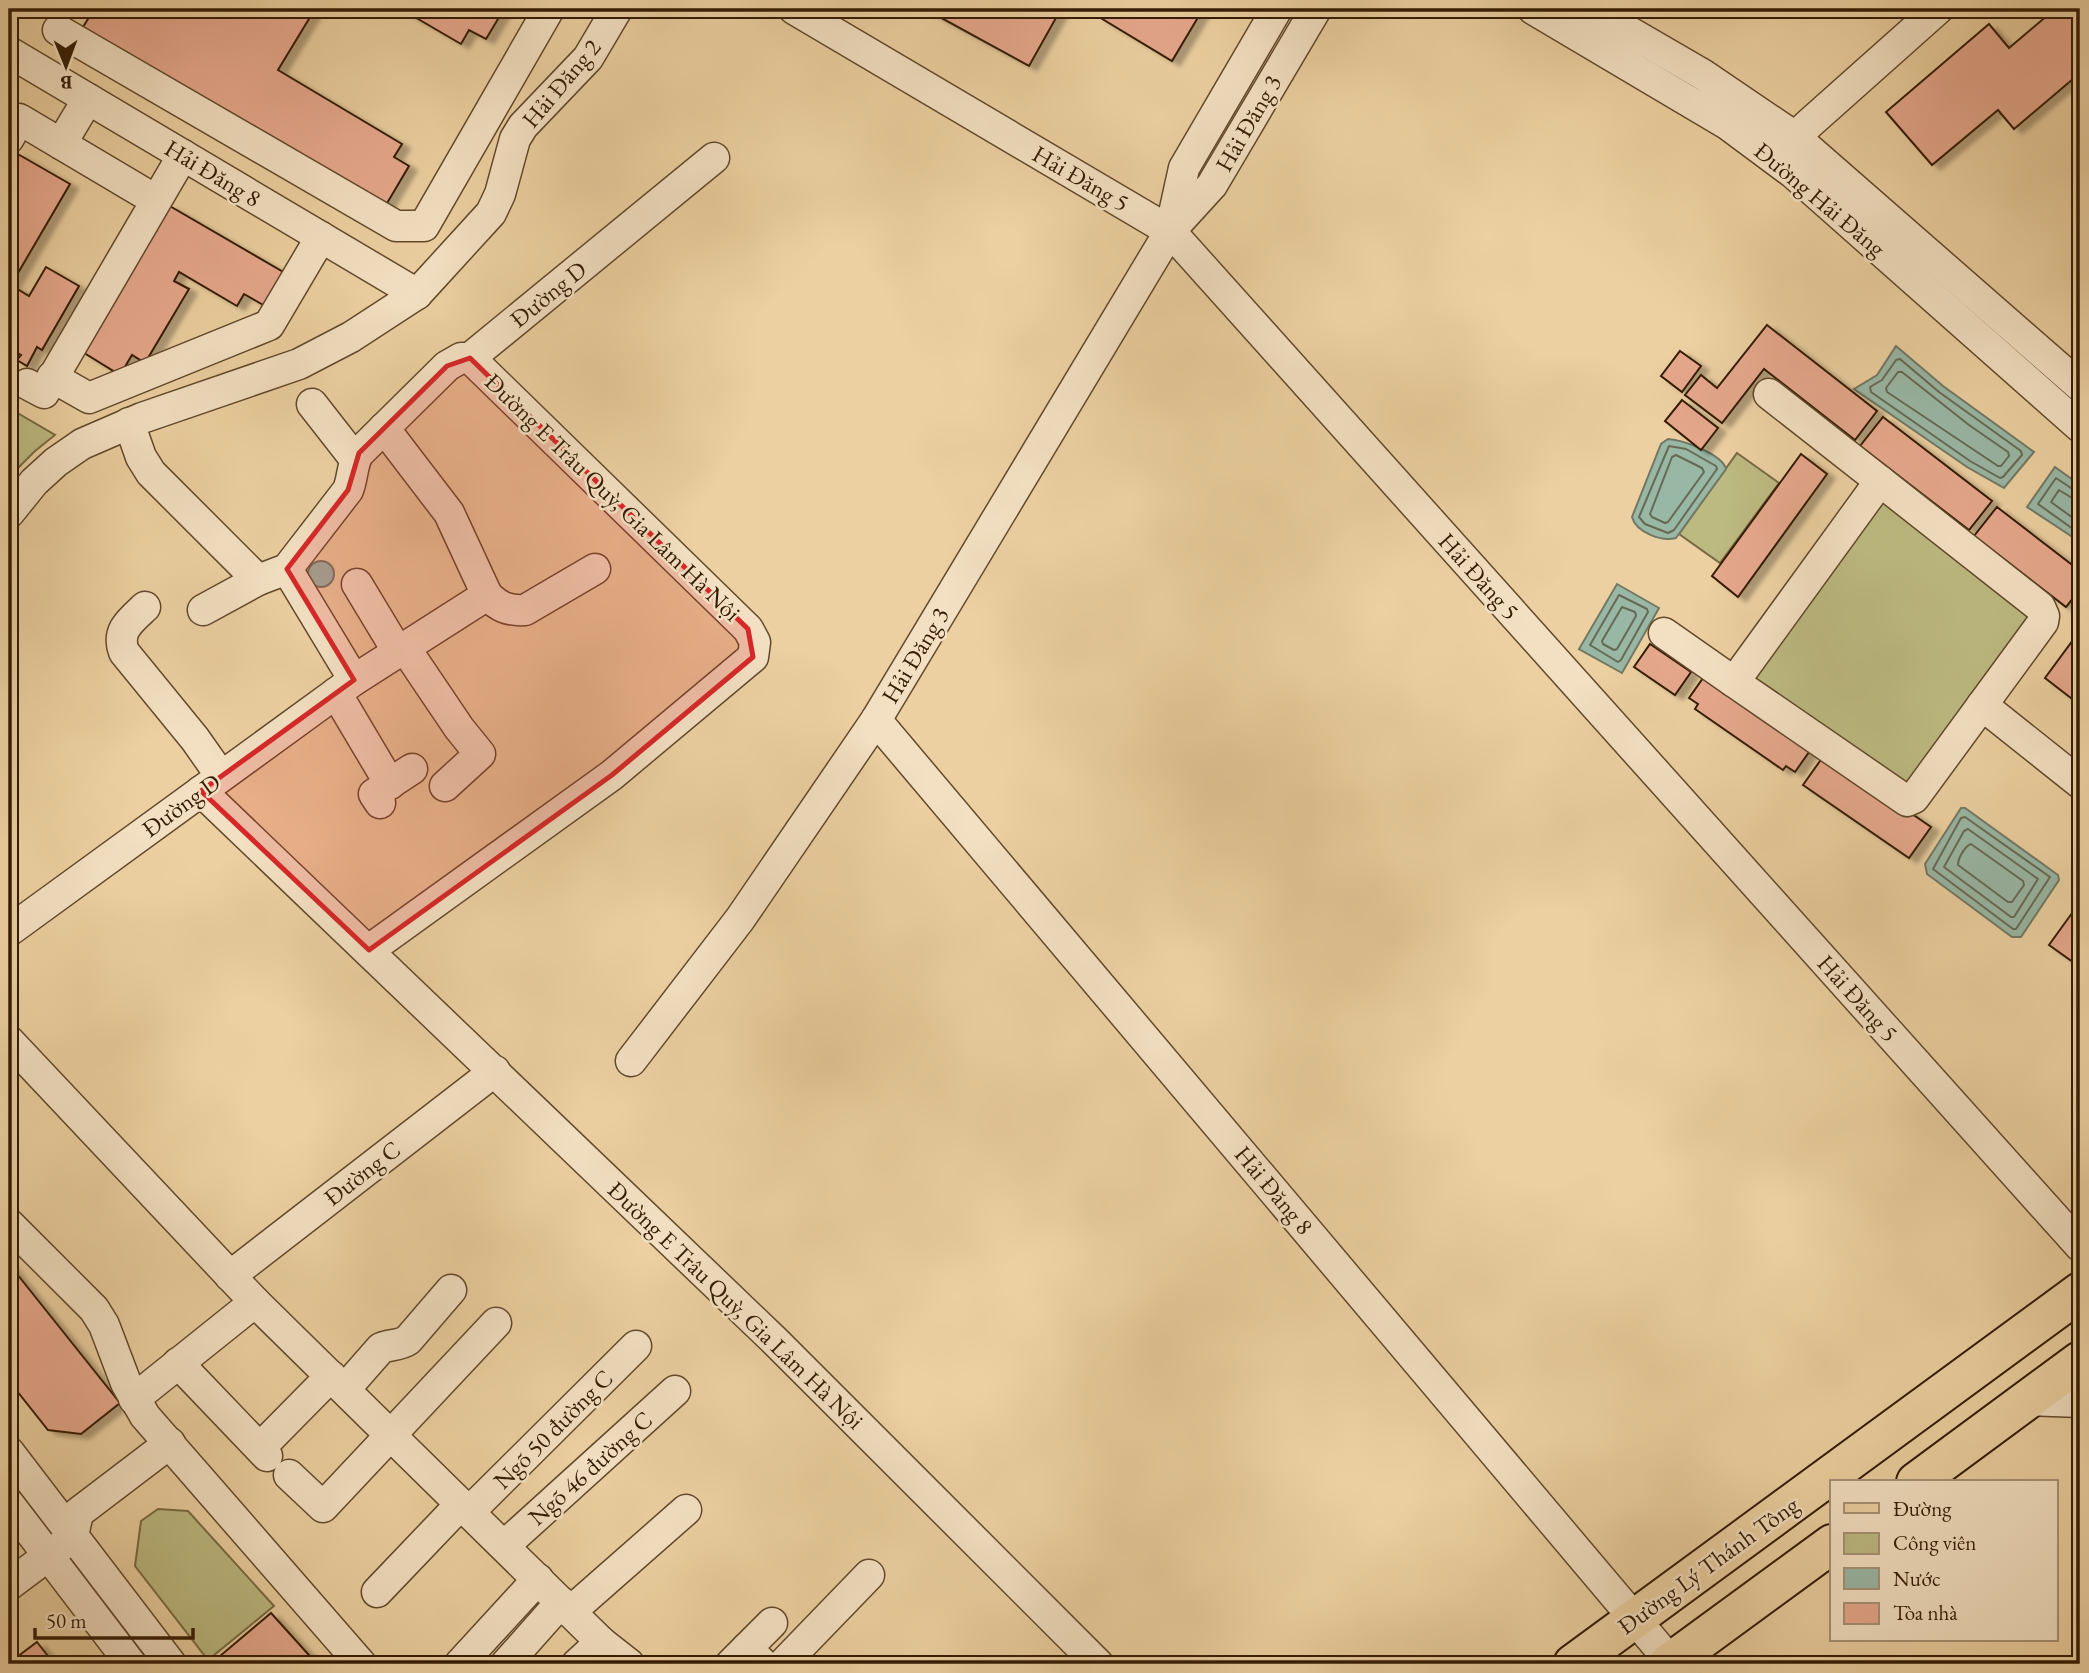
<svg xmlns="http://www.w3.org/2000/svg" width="2089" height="1673" viewBox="0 0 2089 1673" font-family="'EB Garamond',serif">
<defs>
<filter id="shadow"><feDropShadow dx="8" dy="4.5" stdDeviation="2" flood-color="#0004"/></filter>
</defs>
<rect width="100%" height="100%" fill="#ecd0a1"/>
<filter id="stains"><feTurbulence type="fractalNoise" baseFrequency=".00286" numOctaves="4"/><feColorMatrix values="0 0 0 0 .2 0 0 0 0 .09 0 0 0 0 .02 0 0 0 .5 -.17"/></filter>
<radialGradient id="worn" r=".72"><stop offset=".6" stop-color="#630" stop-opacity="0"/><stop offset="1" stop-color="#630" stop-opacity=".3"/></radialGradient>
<g fill="#bcb981" stroke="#786a43" stroke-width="2">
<polygon points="9,408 55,435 35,451 9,477"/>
<polygon points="1737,453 1779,483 1720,563 1679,534"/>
<polygon points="1882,500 2031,616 1909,788 1755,680 1755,674"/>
<polygon points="158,1509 188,1511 274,1606 208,1660 135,1566 141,1521"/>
</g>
<g fill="#99b7a5" stroke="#717965" stroke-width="2">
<polygon points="1896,346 1943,386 2034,452 2004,488 1967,467 1854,389 1877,375"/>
<path d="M1668,439c15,1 54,15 58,30l-50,69c-15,4 -40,-6 -44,-21l29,-73z"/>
<polygon points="2055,467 2080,485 2080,542 2027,507"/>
<circle cx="321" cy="574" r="13"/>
<polygon points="1617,584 1659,608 1622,673 1579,649"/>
<polygon points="1961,808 1965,808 2058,875 2059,880 2021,937 2012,937 1927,874 1925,864"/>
</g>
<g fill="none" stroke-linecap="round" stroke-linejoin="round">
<g stroke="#666a55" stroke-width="2">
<polygon points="1900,359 1939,392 2021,451 2022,455 2003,477 2000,478 1970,461 1871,392 1870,387 1882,380 1896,360"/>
<polygon points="1898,372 1902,372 1969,425 2008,452 2009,456 2001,466 1998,466 1887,392 1886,388"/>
<polygon points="1669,446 1686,449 1716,466 1717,469 1674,530 1668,533 1645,524 1639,517"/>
<polygon points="1676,455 1702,468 1704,472 1668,522 1665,523 1652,517 1650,514 1672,457"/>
<polyline points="2080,490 2074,490 2056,478 2038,504 2080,534"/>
<polyline points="2080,499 2072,498 2059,490 2051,502 2080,523"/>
<polygon points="1619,595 1647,609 1648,612 1621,660 1618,662 1590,645"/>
<polygon points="1622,607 1635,612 1636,616 1617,649 1614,650 1603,644 1602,641"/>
<polygon points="1965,817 2050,877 2016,929 2013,929 1933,869 1961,818"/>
<polygon points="1968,829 2038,879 2014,917 2011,917 1944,867 1964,831"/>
<path d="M1971,844l52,37 1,4 -12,17h-4l-50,-37c0,-7 7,-19 13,-21z"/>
</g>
</g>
<g fill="#e6a88d" stroke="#341c05" stroke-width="2" filter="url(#shadow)">
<polygon points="94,9 173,9 185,16 190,9 315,9 278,70 402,144 394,157 409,166 383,210 80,32"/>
<polygon points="401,9 504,9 486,39 469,30 461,44"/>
<polygon points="925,9 1061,9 1029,66"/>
<polygon points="1104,9 1203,9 1172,61 1099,17"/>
<polygon points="2055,9 2080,9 2080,73 2014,129 1998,110 1932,165 1886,112 1989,24 2009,48"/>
<polygon points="16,153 70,184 11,285 29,296 46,267 79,286 42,350 37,347 27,366 17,360 21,355 9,348 9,166"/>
<polygon points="168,205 285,273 265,306 244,294 237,306 179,272 174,281 189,289 145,363 132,355 120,375 81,351"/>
<polygon points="1767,325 1877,411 1855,440 1764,369 1722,423 1685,395 1701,375 1717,388"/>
<polygon points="1680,351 1701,366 1682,392 1661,376"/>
<polygon points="1682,400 1718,428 1701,450 1665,421"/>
<polygon points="1883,417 1992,501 1969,530 1860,446"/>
<polygon points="1801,454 1827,474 1738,597 1712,576"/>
<polygon points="1997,507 2080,571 2080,589 2066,607 1974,536"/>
<polygon points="2076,636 2080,639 2080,705 2045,678"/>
<polygon points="1650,644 1691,672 1675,695 1634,667"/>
<polygon points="1708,671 1814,745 1795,772 1786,766 1783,770 1695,709 1698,704 1689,698"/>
<polygon points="1825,754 1931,827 1909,858 1803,785"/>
<polygon points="2080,902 2080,967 2049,945"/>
<polygon points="9,1264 120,1403 81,1434 48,1430 9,1381"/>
<polygon points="271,1613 317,1664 227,1664 220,1656"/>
<polygon points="37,1642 54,1664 9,1664 9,1663"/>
</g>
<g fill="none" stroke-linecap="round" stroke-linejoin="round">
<defs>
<g id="minor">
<polyline points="794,9 1170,231 2080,1246"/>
<polyline points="1533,9 1727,124 1793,173 2080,427"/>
<polyline points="1590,9 1702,74 1795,137 2080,386"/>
<polyline points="58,30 396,226 424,226 549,9"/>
<polyline points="9,52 417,294"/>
<polyline points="9,138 19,119 142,192"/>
<polyline points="61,144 88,99"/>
<polyline points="1785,151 1795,137 1810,123 1938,9"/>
<polyline points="1171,227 1184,168 1277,9"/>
<polyline points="52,377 89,398 269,325 321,237"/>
<polyline points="27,384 44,393 183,155"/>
<polyline points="1769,394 1880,481"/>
<polyline points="312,404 355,459"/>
<polyline points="129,423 141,457 151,473 258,580"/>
<path d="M384,428l65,85 38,82c12,12 21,16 38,15l70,-41"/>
<polygon points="1880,481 2040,607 2044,616 2043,622 1914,798 1907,801 1734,682"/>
<polyline points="9,513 34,482 56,462 82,444 142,418 299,364 351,337 417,294 491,213 500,194 515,139 523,126 588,58 617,9"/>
<polyline points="287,569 354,680"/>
<polyline points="357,584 398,652"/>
<path d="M145,607c-15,14 -29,24 -21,45l71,87 26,37"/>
<path d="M203,610l55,-30 29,-11 61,-79c5,-12 4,-27 11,-37l88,-87 14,-8h9l244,-200"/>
<polyline points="1664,633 1734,682"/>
<polyline points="405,648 459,728 480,754 445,786"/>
<polyline points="336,693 390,784"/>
<polyline points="1982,705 2080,783"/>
<polyline points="876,720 1671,1662"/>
<polyline points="201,791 776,1342 1098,1664"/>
<polyline points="380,803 374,794 412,769"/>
<polyline points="9,931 354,680 487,595"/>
<polyline points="369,950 612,775 753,657 755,642 748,629 470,358"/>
<polyline points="9,1041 255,1302 601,1642 629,1664"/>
<polyline points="631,1061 740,919 876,720 1170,231 1212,185 1316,9"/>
<polyline points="9,1224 94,1309 104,1325 126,1383 145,1416 361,1664"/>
<polyline points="230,1276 495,1071"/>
<polyline points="178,1363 267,1456"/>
<path d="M345,1389l36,-41c10,-4 18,-2 27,-8l43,-50"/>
<polyline points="134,1399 255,1302"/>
<polyline points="2028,1400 2080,1402"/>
<polyline points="260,1448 331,1376"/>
<polyline points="9,1452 171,1664"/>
<polyline points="289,1475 323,1507 496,1323"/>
<polyline points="9,1504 131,1664"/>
<polyline points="470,1511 636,1346"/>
<polyline points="73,1536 78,1513 170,1443"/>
<polyline points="504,1546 675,1391"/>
<polyline points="9,1585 65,1543"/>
<polyline points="377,1592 461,1504"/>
<polyline points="570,1612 686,1510"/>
<polyline points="747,1648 772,1623"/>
<polyline points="460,1664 538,1579"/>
<polyline points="506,1664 561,1602"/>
<polyline points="577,1664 601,1642"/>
<polyline points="731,1664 747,1648 763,1664"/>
<polyline points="783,1664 869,1575"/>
</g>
<g id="major">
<polyline points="1916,1482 2080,1361"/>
<polyline points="1573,1664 2080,1292"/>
<polyline points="1668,1664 1832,1544"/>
</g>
</defs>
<use href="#minor" stroke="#62492c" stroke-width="33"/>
<use href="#major" stroke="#341c05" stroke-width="42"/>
<use href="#minor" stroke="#f3e0c2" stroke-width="30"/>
<use href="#major" stroke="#ecd0a1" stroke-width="38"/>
</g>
<path fill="#d62828" fill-opacity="0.2" stroke="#d62828" stroke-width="5" stroke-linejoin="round" d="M470,358l278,271 5,28 -141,118 -243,175 -168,-159 153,-111 -67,-111 61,-79 11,-37 88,-87z"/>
<g text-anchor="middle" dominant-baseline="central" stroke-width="5" stroke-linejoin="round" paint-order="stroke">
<g font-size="24" fill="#341c05" stroke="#f3e0c2">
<text transform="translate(561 83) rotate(-50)">Hải Đăng 2</text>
<text transform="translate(1248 123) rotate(-60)">Hải Đăng 3</text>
<text transform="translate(213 173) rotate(31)">Hải Đăng 8</text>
<text transform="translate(1081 178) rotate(30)">Hải Đăng 5</text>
<text transform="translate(1820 199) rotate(40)">Đường Hải Đăng</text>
<text transform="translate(548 294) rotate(-39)">Đường D</text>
<text transform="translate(613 497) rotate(44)">Đường E Trâu Quỳ, Gia Lâm Hà Nội</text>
<text transform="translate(1479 576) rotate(48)">Hải Đăng 5</text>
<text transform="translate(915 655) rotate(-59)">Hải Đăng 3</text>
<text transform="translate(181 805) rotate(-36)">Đường D</text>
<text transform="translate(1858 998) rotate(48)">Hải Đăng 5</text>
<text transform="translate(362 1173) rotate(-38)">Đường C</text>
<text transform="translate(1274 1190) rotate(50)">Hải Đăng 8</text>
<text transform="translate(736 1305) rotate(44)">Đường E Trâu Quỳ, Gia Lâm Hà Nội</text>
<text transform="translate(553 1429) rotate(-45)">Ngõ 50 đường C</text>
<text transform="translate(590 1468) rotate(-42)">Ngõ 46 đường C</text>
<text transform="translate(1708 1565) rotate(-36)">Đường Lý Thánh Tông</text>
</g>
</g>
<rect width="2089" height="1673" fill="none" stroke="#ecd0a1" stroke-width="35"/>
<rect x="10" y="10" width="2068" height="1652" fill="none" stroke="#341c05" stroke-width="3.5"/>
<rect x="18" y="18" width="2054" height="1638" fill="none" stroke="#341c05" stroke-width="2"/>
<rect x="1830" y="1480" width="228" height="161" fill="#f3e0c2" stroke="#a79276" stroke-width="2"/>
<rect x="1844" y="1503" width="35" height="10" fill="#ecd0a1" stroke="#a79276" stroke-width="2"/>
<text x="1893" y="1516" font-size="21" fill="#341c05">Đường</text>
<rect x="1844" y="1533" width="35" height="21" fill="#bcb981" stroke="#a79276" stroke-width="2"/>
<text x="1893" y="1550" font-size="21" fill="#341c05">Công viên</text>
<rect x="1844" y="1568" width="35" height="21" fill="#99b7a5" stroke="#a79276" stroke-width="2"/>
<text x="1893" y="1586" font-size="21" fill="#341c05">Nước</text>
<rect x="1844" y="1603" width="35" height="21" fill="#e6a88d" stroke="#a79276" stroke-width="2"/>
<text x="1893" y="1620" font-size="21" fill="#341c05">Tòa nhà</text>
<g transform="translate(66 66) rotate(179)" stroke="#f3e0c2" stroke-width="5" paint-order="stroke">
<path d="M0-5L12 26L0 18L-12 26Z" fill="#341c05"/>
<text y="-10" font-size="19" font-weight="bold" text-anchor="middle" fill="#341c05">B</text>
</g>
<path d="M35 1628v10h158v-10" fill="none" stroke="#341c05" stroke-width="3.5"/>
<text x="46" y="1628" font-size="21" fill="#341c05" stroke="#f3e0c2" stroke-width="5" paint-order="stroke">50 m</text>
<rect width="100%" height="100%" filter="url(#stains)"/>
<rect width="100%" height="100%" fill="url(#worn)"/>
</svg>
